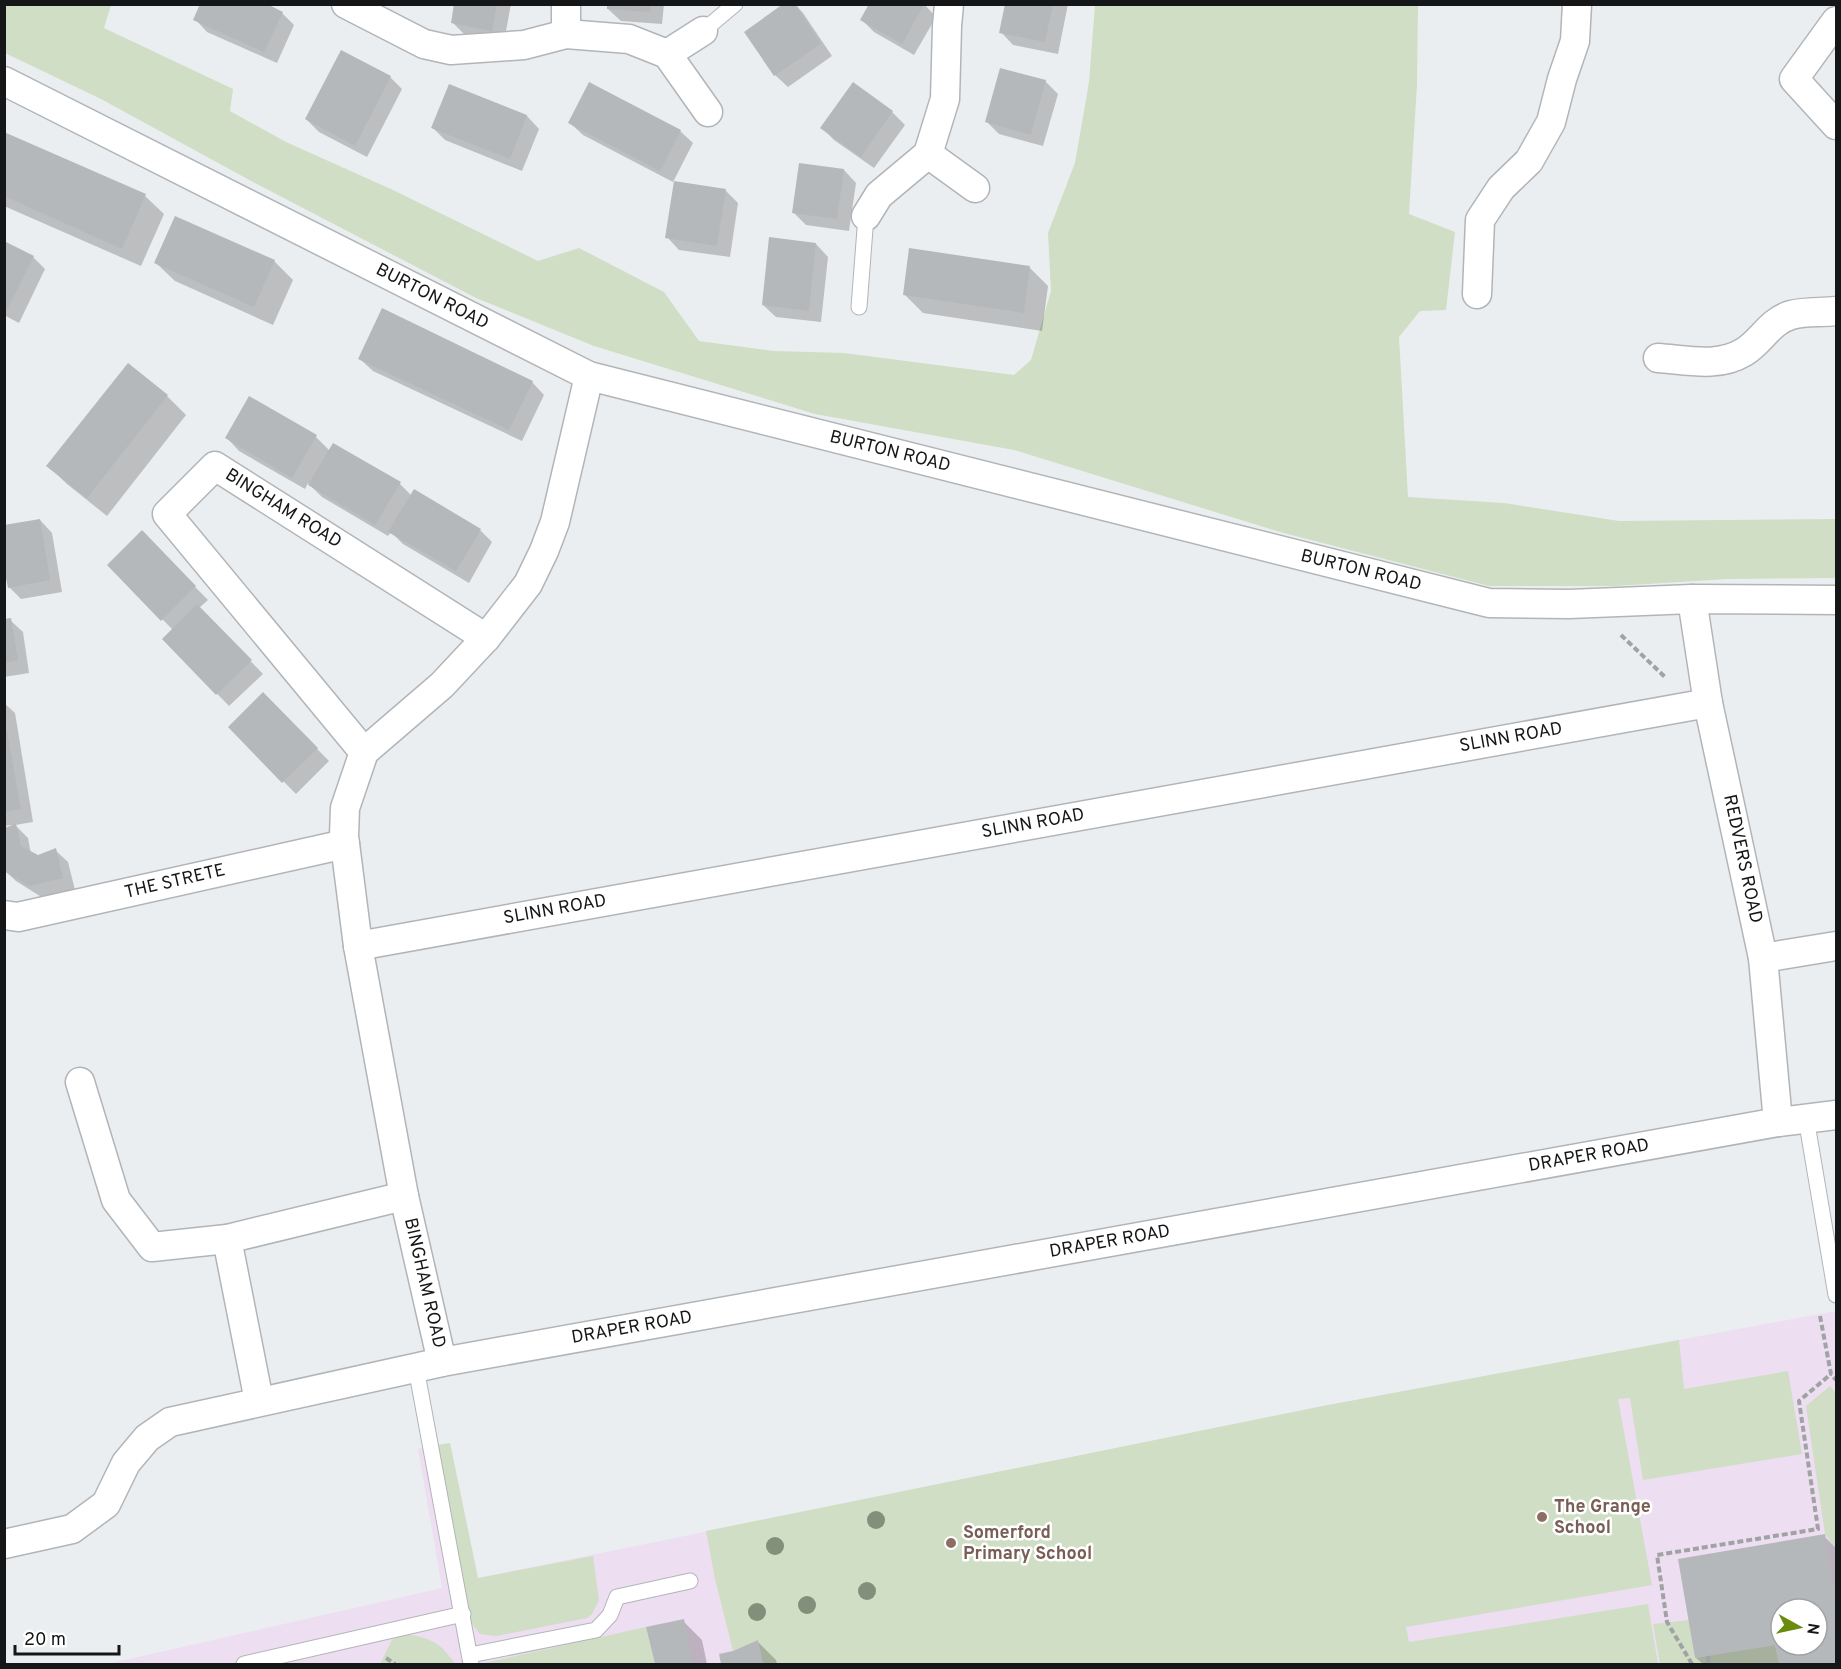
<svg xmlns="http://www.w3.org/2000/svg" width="1841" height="1669" viewBox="0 0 1841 1669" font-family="Overpass,sans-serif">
<rect width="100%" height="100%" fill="#ebeef1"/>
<path fill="#eddef1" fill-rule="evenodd" d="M1836,1311v353h-1729l335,-76 -24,-139 32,-6 28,135 845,-172zM1781,1609h36v36h-36z"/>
<g fill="#cfdec4">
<polygon points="4,5 111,5 104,28 233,89 230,111 286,142 393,190 538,261 579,248 664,292 699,341 774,351 844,353 1014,375 1031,360 1051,291 1048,233 1075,163 1089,82 1095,5 1418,5 1417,85 1409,214 1455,232 1446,310 1420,311 1399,337 1408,497 1504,503 1619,521 1836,519 1836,578 1728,579 1615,586 1489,586 1280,532 1014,450 815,414 594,346 476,298 253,182 101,99 5,53"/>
<polygon points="1679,1340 1684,1389 1788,1371 1802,1454 1643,1480 1630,1398 1618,1399 1652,1585 1406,1627 1409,1642 1648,1604 1658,1664 763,1664 758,1640 733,1651 715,1579 706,1531 1323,1406"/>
<polygon points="1830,1386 1836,1393 1836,1546 1834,1546 1825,1534 1806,1406"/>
<polygon points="450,1443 478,1578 593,1556 599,1600 592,1614 587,1618 496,1636 480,1634 473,1625 470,1616 437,1445"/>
<polygon points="1689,1620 1695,1658 1775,1645 1779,1664 1660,1664 1653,1624"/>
<polygon points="646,1627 655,1664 480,1664"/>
<path d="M404,1634c27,4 36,8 51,30h-75l12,-24z"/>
</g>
<g fill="#0003" fill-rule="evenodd">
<polygon points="455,4 511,4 504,42 465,35 452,22"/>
<polygon points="608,4 664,4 662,24 621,21 608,9"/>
<polygon points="795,4 803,13 832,56 788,87 775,75"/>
<polygon points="871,4 924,4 936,17 914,55 874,32 862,20"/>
<polygon points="1006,4 1068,4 1058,54 1013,45 1001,32"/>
<polygon points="282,13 294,25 277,63 207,32 195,19"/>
<polygon points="390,77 402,89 367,157 319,132 306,119"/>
<polygon points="1045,81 1058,94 1043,146 999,134 987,122"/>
<polygon points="853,84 892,112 905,125 874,168 834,140 822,128"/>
<polygon points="450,86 527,116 539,129 522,171 445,140 433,128"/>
<polygon points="570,123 680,131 693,143 673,182 583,135"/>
<polygon points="4,133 145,196 164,214 141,266 4,206"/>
<polygon points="844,170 856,183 849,231 806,225 794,213"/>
<polygon points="725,190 738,203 730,257 679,250 667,237"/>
<polygon points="4,242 33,257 45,269 19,323 4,315"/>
<polygon points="816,244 828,257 821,322 776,317 763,305"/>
<polygon points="274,261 293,280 273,325 175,281 156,263"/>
<polygon points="1030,268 1048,286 1042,331 923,313 904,294"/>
<polygon points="360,359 532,382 544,395 522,441 373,371"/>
<polygon points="128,365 167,396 186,415 107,516 67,484 48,466"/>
<polygon points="316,437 330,451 400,484 412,496 480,530 492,542 469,583 403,544 391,532 388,536 322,497 308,483 305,489 239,451 227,438"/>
<polygon points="40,520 52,533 62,592 21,599 9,587"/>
<polygon points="142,533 208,600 199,608 263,674 229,706 164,639 173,630 109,565"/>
<polygon points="10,620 23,632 29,673 4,677 4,621"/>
<polygon points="263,694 329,761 296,794 230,727"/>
<polygon points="4,703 15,713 33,822 15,825 28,838 31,854 38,857 55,850 68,862 75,890 43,898 16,881 4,870 12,827 11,825 4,826"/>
<path d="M1824,1536l12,12v116h-133l-7,-6zM1781,1609h36v36h-36z"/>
<polygon points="683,1621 702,1640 707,1664 656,1664 648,1628"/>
<polygon points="758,1642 776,1660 777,1664 723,1664 721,1655 733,1652"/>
</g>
<g fill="#b5b8bb" fill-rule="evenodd">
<polygon points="200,4 267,4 283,12 264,52 193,20"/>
<polygon points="454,4 497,4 492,31 451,23"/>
<polygon points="607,4 651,4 650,12 607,9"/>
<polygon points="783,4 795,4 821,44 774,76 744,32"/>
<polygon points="869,4 924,4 902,44 860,20"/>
<polygon points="1005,4 1053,4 1045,42 999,33"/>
<polygon points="341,50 391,76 355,146 305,119"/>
<polygon points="1000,68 1046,80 1031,135 985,122"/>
<polygon points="589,82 681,130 660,171 568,123"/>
<polygon points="853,82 893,111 861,157 820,128"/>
<polygon points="449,84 527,115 510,159 431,128"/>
<polygon points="4,132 146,194 122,249 4,196"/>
<polygon points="799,163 844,169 837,219 792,213"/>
<polygon points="674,181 726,189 717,246 665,238"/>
<polygon points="175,216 275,260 254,307 154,263"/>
<polygon points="769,237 816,243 809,311 762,305"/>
<polygon points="4,241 34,256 6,311 4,311"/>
<polygon points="909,248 1030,266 1024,313 903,295"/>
<polygon points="382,308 533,381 509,430 358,359"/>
<polygon points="128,363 168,395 87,498 46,466"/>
<polygon points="249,396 317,435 292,478 225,438"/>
<polygon points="333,443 401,482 375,525 308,485"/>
<polygon points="414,489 481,529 456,571 388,532"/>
<polygon points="40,519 50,580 8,588 4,568 4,525"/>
<polygon points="142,530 196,586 161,621 107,565"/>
<polygon points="197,604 252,660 216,695 162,639"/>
<polygon points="11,618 18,660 4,663 4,619"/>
<polygon points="263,692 318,748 282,783 228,727"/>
<polygon points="4,715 21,809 4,812"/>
<polygon points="16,824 21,846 38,855 56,848 63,878 29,886 4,871 4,828"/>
<path d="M1825,1534l11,71v59h-57l-4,-19 -80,13 -17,-99zM1781,1609h36v36h-36z"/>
<polygon points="684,1619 693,1664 655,1664 646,1627"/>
<polygon points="758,1640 763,1664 721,1664 719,1654 733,1651"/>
</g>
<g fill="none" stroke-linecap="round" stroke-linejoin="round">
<defs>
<g id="service">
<polyline points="703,31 735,4"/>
<polyline points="859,307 866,216"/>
<polyline points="1806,1118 1836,1295"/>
<polyline points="416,1368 471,1664"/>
<polyline points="470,1655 596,1630 610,1615 617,1597 690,1581"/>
<polyline points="244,1664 463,1614"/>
</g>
<g id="minor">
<polyline points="346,4 424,44 451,50 524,45 566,34 566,4"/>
<polyline points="1836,21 1794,79 1836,125"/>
<polyline points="566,34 629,39 667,54 708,112"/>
<polyline points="667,54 703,31"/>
<polyline points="4,81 589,376 1489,603 1569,604 1692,599 1836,600"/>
<polyline points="928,154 975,188"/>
<polyline points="866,216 879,195 928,154 945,99 947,26 949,4"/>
<polyline points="1477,294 1480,220 1501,188 1529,161 1551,122 1562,79 1575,41 1577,4"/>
<path d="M1658,358c29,2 60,10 86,-6 17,-10 26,-31 47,-37 15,-4 30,-2 45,-4"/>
<polyline points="1692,599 1708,703 1763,958 1778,1122"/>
<polyline points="364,752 167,514 215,466 486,638"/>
<polyline points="4,915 18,917 345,844"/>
<polyline points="358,946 1708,703"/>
<polyline points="1763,958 1836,946"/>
<polyline points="80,1082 116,1200 152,1247 227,1239"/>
<polyline points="442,1362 1778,1122 1836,1115"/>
<polyline points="259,1401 227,1239 404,1196"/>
<polyline points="4,1544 72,1529 106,1504 126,1463 147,1438 170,1422 442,1362 404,1196 358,946 344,836 345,808 364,752 442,685 486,638 528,584 544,551 555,522 589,376"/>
</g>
</defs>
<use href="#service" stroke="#b2b5b8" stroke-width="17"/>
<use href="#minor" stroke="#b2b5b8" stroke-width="31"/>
<g stroke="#a0a2a4" stroke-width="4" stroke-dasharray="6 3" stroke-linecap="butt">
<polyline points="1621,635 1665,677"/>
<polyline points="1820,1316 1831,1374 1836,1380"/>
<polyline points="1708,1656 1709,1664"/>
<polyline points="386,1658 395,1664"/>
<polyline points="1692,1664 1667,1622 1657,1555 1818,1529 1799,1401 1831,1374"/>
</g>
<use href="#service" stroke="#fff" stroke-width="15"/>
<use href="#minor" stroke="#fff" stroke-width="28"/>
</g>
<g fill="#828f7a">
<circle cx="876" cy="1520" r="9"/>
<circle cx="775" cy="1546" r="9"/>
<circle cx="867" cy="1591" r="9"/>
<circle cx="807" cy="1605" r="9"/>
<circle cx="757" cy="1612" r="9"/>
</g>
<g fill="#8d6e63" stroke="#fff" stroke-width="2">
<circle cx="1542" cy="1517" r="6"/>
<circle cx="951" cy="1543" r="6"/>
</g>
<g text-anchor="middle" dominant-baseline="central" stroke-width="5" stroke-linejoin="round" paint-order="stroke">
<g font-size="18" fill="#151617" stroke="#fff">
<text transform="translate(432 297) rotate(27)">BURTON ROAD</text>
<text transform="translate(890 452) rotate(14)">BURTON ROAD</text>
<text transform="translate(283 509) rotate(32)">BINGHAM ROAD</text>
<text transform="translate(1361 571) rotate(14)">BURTON ROAD</text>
<text transform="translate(1511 738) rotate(-10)">SLINN ROAD</text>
<text transform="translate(1033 824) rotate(-10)">SLINN ROAD</text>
<text transform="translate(1742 859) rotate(78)">REDVERS ROAD</text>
<text transform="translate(175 882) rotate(-13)">THE STRETE</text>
<text transform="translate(555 910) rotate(-10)">SLINN ROAD</text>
<text transform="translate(1589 1156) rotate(-10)">DRAPER ROAD</text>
<text transform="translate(1110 1242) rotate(-10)">DRAPER ROAD</text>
<text transform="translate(424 1283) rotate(77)">BINGHAM ROAD</text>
<text transform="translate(632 1328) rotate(-10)">DRAPER ROAD</text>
</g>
<g font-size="18" font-weight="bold" fill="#785e54" stroke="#fff" text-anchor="start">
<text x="1554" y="1507">The Grange<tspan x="1554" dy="21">School</tspan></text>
<text x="963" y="1533">Somerford<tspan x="963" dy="21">Primary School</tspan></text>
</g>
</g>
<rect width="1841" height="1669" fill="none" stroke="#151617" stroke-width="12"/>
<g transform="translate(1799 1627) rotate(98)"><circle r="28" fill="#ffffff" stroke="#a1a2a2" stroke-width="1.5"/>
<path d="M0-4.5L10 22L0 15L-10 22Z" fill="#6b8b0c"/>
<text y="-9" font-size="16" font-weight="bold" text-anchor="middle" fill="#151617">N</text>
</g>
<path d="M15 1645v9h104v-9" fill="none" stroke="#151617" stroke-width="3"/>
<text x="24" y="1645" font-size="18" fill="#151617" stroke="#ffffff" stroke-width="4.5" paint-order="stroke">20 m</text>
</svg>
